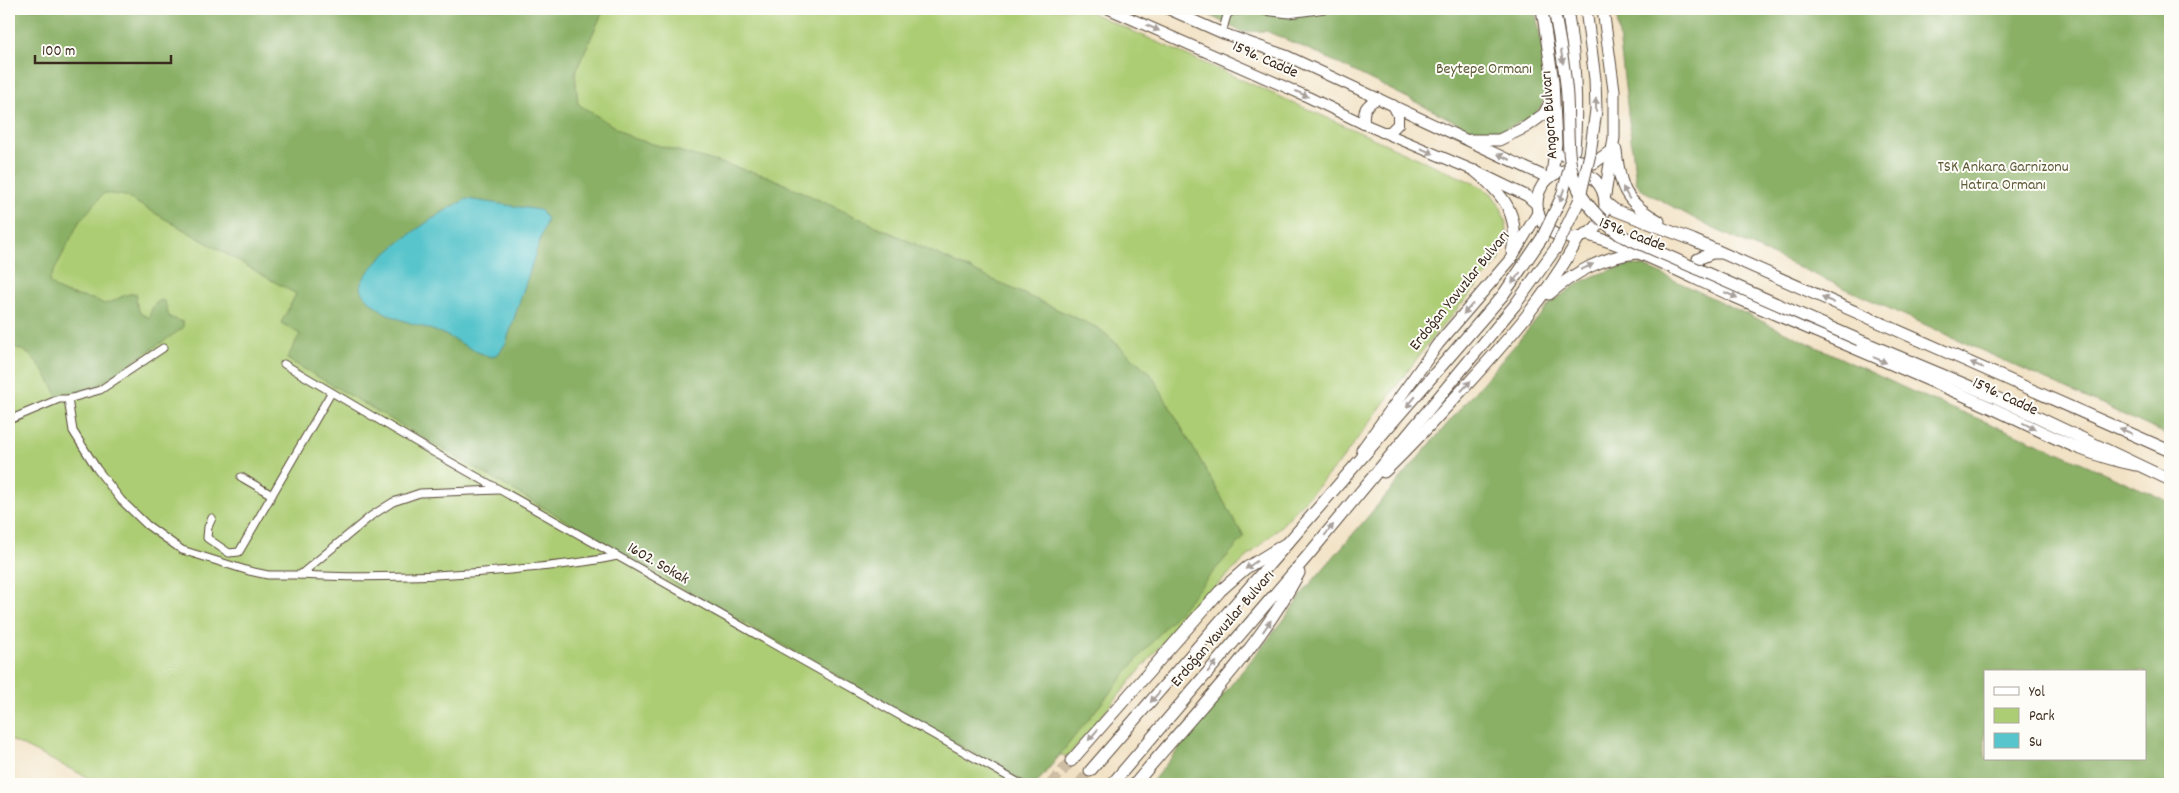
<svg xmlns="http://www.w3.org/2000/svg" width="2179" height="793" viewBox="0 0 2179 793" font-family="Dekko,sans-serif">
<rect width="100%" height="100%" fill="#fdfcf7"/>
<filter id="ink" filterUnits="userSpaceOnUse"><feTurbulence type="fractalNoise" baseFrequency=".02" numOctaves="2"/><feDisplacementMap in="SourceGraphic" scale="10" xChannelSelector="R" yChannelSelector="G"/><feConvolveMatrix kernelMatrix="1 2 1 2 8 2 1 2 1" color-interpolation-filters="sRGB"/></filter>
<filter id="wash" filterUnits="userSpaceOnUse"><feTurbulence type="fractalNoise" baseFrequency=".0096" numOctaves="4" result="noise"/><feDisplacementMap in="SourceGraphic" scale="20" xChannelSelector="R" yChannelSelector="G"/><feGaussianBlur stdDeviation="1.12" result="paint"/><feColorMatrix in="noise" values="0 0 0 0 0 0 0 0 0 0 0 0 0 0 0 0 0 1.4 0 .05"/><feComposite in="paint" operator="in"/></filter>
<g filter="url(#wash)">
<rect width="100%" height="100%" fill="#f2e2c5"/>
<polygon fill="#adcd75" stroke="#747c4a" points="9,9 1083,9 1480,186 1492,194 1501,208 1506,223 1507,232 1499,261 1433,337 1340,462 1281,526 1193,607 1068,756 1060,755 1036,784 101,784 9,739"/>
<g fill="#8ab066" stroke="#626d42" fill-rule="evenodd">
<path d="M9,9h595l-29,64 3,31 54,34 135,38 333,153 51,45 93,163 -105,120 -103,127h-8l-382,-217 -359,-208 13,-25 -19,-11 15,-29 -171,-98 -21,-3 -25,29 -30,59c14,19 37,12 55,23 13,-2 19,-12 33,-10l-1,8 4,11 9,5c2,-8 4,-15 13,-18l3,2 4,15 14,5v6l-86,58 -38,13c-10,-20 -25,-52 -50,-52z"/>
<path d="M1197,9h338c4,24 18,78 5,99 -9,13 -41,23 -56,28l-167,-83 -51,-22 -24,1z"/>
<polygon points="1616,9 2170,9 2170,436 1710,227 1642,190 1636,182"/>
<path d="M1635,265l9,1 267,125 131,54 128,57v282h-1020l133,-163 22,-31 245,-286c31,-24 45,-32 85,-39zM1985,672h160v87h-160z"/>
</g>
<path fill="#58c5cc" stroke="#4a7875" d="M467,199l73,11 7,9 -41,124 -7,10 -7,4c-17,-4 -33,-16 -49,-23 -29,-12 -66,-15 -83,-46 3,-26 82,-78 107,-89z"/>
</g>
<g filter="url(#ink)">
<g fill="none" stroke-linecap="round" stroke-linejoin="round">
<g stroke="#cdbda4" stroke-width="11" stroke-dasharray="11 5.5" stroke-linecap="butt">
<polyline points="1051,784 1071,761"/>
<polyline points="1079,784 1090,771"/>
</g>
<defs>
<g id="minor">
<polyline points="1222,33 1227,15 1232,11 1257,10 1289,14 1325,9"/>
<polyline points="284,364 433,452 1021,784"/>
<polyline points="68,399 100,390 163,348"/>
<polyline points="9,420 59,399 68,399 73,431 97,469 121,500 147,525 182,550 249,571 268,575 300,575 371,516 393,502 420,493 499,490"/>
<polyline points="241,477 272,495"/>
<polyline points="212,518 208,527 207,538 229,553 239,552 331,393"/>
<path d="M300,575c70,4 140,1 210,-5 36,-4 72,-6 107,-14"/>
</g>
<g id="secondary">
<polyline points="1109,9 1308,97 1364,124 1475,171 1527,196 1536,204"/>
<polyline points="1168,9 1222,33 1287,56 1548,178"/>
<path d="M1364,124c-1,-15 1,-18 14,-26"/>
<polyline points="1382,132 1390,132 1398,124 1398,115 1393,105"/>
</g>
<g id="primary">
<polyline points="1542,9 1553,81 1556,143 1552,175"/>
<path d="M1567,9c8,47 11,93 7,141"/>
<polyline points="1586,9 1595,79 1596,110 1590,154"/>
<polyline points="1603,9 1614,90 1614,138 1605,195"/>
<polyline points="1470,140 1499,140 1526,127 1544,114 1552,99"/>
<path d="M1616,150c4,38 9,52 43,71"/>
<polyline points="1563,155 1574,160 1594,163 1612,150"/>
<circle cx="1571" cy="204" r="34"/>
<path d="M1475,171c27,22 46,44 37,81"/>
<polyline points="1605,202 1615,210 1693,240 2170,451"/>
<path d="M1585,234c53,15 101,41 150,63 86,37 172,73 257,111 50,23 90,47 144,57"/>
<polyline points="1703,276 1697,268 1698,259 1712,253 1720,253"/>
<path d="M1549,294c26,-22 53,-37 88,-41"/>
<polyline points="1859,340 1995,397 2170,480"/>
<polyline points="1362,450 1438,344 1510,260 1538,213"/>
<path d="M1384,472c28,-26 53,-55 79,-83 43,-47 86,-95 116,-152"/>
<polyline points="1071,761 1220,591 1246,568 1285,544"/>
<polyline points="1090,771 1503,295 1542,238"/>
<polyline points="1112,784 1310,553 1515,305 1556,248"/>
<path d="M1135,784c57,-69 121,-131 164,-211"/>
</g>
</defs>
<use href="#minor" stroke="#564637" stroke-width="9"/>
<use href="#secondary" stroke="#564637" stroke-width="12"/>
<use href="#primary" stroke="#564637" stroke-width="13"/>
<use href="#minor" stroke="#fff" stroke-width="7"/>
<use href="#secondary" stroke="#fff" stroke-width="10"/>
<use href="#primary" stroke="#fff" stroke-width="11"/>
<defs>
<g id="primary-bridge">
<path d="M1554,9c5,29 11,58 13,87 3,66 -6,94 53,139l239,105"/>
<polyline points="1542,238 1562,196 1570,166"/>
<polyline points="1556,248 1579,201 1590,154"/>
</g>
</defs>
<use href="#primary-bridge" stroke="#564637" stroke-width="13" stroke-linecap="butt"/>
<use href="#primary-bridge" stroke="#fff" stroke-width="11"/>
</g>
<defs><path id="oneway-solid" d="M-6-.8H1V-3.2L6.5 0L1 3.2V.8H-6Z" transform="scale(1.25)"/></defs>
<g fill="#a79f9a">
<use href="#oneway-solid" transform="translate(1153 28) rotate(24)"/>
<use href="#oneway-solid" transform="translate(1562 57) rotate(82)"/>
<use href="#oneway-solid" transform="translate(1302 94) rotate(24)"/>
<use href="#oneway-solid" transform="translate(1596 105) rotate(-90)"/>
<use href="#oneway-solid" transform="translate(1427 151) rotate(23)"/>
<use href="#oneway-solid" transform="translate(1504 157) rotate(-155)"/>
<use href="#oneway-solid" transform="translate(1626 193) rotate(-119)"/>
<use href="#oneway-solid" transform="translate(1562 195) rotate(109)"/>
<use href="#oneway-solid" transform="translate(1587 267) rotate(-25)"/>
<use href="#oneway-solid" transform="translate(1516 278) rotate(127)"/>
<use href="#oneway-solid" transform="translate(1731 295) rotate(23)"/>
<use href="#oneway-solid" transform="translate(1828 300) rotate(-156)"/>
<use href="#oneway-solid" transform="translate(1468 309) rotate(132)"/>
<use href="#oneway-solid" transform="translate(1880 360) rotate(23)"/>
<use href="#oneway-solid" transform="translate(1977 365) rotate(-156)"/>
<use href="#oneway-solid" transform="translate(1466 386) rotate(-47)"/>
<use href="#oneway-solid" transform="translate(1411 402) rotate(130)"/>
<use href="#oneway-solid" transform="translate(2029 426) rotate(27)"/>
<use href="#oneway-solid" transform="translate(2126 431) rotate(-156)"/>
<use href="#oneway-solid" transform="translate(1329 530) rotate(-51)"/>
<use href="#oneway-solid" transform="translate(1251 565) rotate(145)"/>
<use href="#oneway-solid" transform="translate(1267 626) rotate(-55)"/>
<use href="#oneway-solid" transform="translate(1212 667) rotate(-49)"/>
<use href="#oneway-solid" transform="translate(1155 697) rotate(131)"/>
<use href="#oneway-solid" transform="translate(1093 735) rotate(131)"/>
</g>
</g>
<g text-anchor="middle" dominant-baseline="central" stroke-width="4" stroke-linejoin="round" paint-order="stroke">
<g font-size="16" fill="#3b2a1e" stroke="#fdfcf7">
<text transform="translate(1265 60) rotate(24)">1596. Cadde</text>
<text transform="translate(1550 115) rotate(-94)">Angora Bulvarı</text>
<text transform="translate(1632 235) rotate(21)">1596. Cadde</text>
<text transform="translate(1460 291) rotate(-51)">Erdoğan Yavuzlar Bulvarı</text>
<text transform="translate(2005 397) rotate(25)">1596. Cadde</text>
<text transform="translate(658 564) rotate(30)">1602. Sokak</text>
<text transform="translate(1223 629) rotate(-49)">Erdoğan Yavuzlar Bulvarı</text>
</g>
<g font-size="16" fill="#5d5b38" stroke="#fdfcf7">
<text x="1484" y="69">Beytepe Ormanı</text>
<text x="2003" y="167">TSK Ankara Garnizonu<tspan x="2003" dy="18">Hatıra Ormanı</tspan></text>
</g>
</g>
<rect width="2179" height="793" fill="none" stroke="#fdfcf7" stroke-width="30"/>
<rect x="1984" y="670" width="162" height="90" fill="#fdfcf7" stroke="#afa8a0"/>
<rect x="1994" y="687" width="25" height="8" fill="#ffffff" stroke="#afa8a0"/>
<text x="2029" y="696" font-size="15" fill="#3b2a1e">Yol</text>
<rect x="1994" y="708" width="25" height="15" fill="#adcd75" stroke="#afa8a0"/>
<text x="2029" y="720" font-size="15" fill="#3b2a1e">Park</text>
<rect x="1994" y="733" width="25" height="15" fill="#58c5cc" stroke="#afa8a0"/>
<text x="2029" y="746" font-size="15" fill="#3b2a1e">Su</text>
<path d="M35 55v8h136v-8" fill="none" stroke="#3b2a1e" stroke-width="2.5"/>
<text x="42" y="55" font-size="15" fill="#3b2a1e" stroke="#fdfcf7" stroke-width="4" paint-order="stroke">100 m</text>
</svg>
